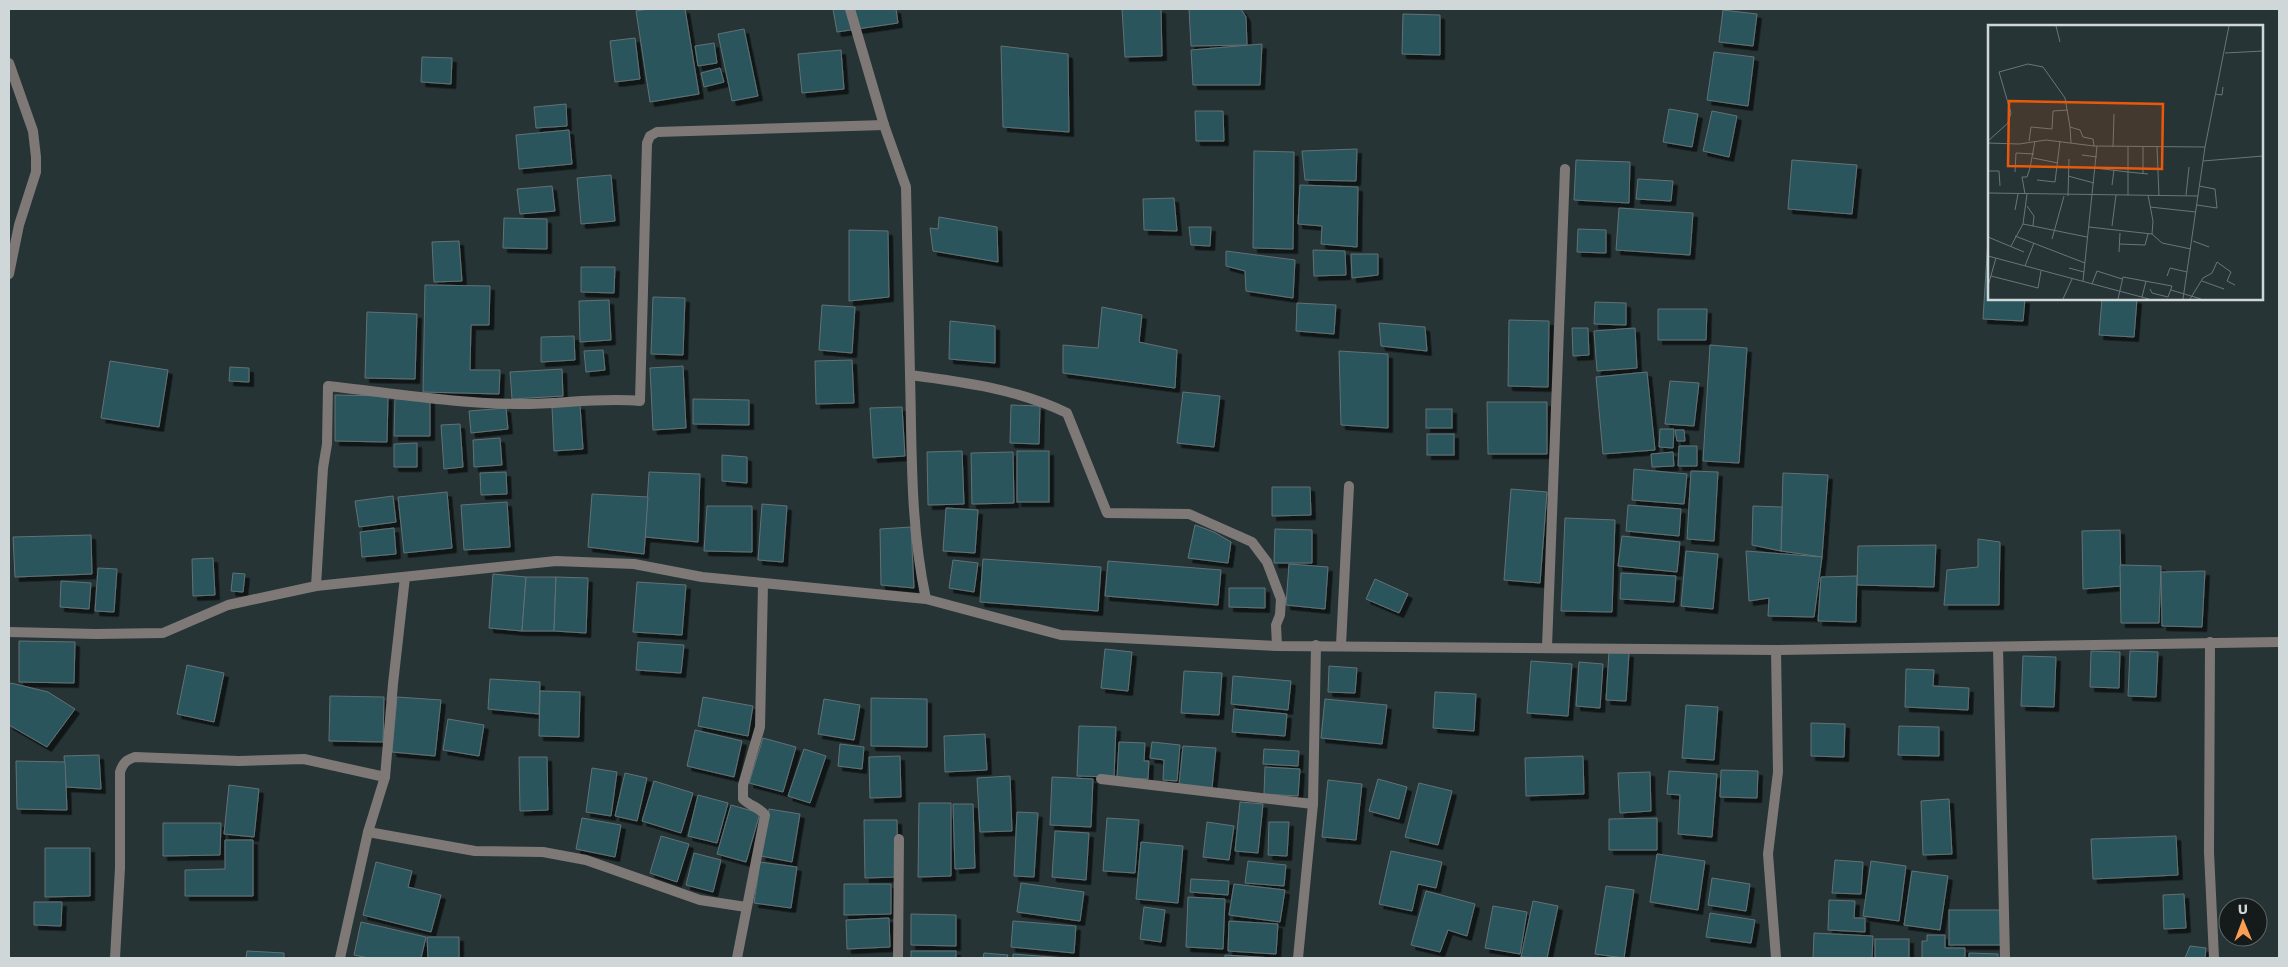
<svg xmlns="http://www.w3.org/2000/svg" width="2288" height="967" viewBox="0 0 2288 967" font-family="'Work Sans',sans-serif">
<defs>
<filter id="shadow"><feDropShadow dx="4.5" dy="4.5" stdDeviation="0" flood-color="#0009"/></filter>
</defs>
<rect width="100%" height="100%" fill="#273436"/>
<g fill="#2a545d" stroke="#637174" filter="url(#shadow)">
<polygon points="649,9 685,9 699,94 650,102 636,11"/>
<polygon points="833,9 896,9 898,23 837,32"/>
<polygon points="1122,9 1161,9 1162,56 1125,57"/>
<polygon points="1189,9 1241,9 1246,17 1247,45 1191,46"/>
<polygon points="1723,10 1757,14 1753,46 1719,42"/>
<polygon points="1403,14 1440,15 1440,55 1402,54"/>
<polygon points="744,29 758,96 732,101 718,34"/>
<polygon points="635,38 640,79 615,82 610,41"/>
<polygon points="714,43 717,63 698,66 695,46"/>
<polygon points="1262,44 1260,85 1193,85 1191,50"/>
<polygon points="1001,46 1068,54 1069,132 1003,127"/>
<polygon points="841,50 844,89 802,93 798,54"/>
<polygon points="1714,52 1754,57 1748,106 1707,100"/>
<polygon points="422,57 452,58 451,84 421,82"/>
<polygon points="720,68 724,82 704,87 701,73"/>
<polygon points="566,104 567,126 536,128 534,107"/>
<polygon points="1669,109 1698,114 1692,147 1663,142"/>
<polygon points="1195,111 1223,111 1224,141 1196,141"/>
<polygon points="1712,111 1737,116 1729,157 1703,151"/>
<polygon points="569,130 572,164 519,169 516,135"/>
<polygon points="1357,149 1356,181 1305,180 1302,151"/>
<polygon points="1254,151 1294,152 1293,249 1253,248"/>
<polygon points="1576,160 1630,162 1629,203 1574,200"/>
<polygon points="1792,160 1857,165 1852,214 1788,209"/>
<polygon points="611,175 615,221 581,224 577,178"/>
<polygon points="1638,179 1673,181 1671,201 1636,199"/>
<polygon points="1300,185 1358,187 1357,247 1321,244 1322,226 1298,224"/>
<polygon points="552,186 555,211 520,214 517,189"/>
<polygon points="1174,198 1177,231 1144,230 1143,199"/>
<polygon points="1619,208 1693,213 1690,255 1616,250"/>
<polygon points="939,217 997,227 998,262 933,251 930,228 938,229"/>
<polygon points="504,218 547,219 547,249 503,248"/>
<polygon points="1989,223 1989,299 2025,299 2023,321 1983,319"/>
<polygon points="1189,227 1211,227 1210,246 1191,245"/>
<polygon points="1578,229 1606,230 1606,253 1577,252"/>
<polygon points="849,230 888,231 889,297 849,301"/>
<polygon points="459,241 462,281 434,282 432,242"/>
<polygon points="1313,250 1345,251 1346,275 1314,276"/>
<polygon points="1226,251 1295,260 1293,298 1246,291 1245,271 1226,266"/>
<polygon points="1351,254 1378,254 1378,275 1352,278"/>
<polygon points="581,267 615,267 614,293 581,292"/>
<polygon points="425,285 490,286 489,325 471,325 470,370 500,370 499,394 423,392"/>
<polygon points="653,297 685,298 683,355 651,354"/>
<polygon points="2102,299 2137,299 2134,337 2099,335"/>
<polygon points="609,300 611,340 580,342 579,301"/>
<polygon points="1595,302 1626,303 1626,325 1594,324"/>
<polygon points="1297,303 1336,305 1334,334 1296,331"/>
<polygon points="822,305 855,307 852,353 819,350"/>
<polygon points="1102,307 1142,315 1139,342 1177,350 1175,388 1063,373 1063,345 1098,348"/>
<polygon points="1658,309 1707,309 1706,340 1658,340"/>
<polygon points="367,312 417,314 415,379 365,378"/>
<polygon points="1509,320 1549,321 1548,387 1508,386"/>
<polygon points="950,321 995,326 995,363 949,359"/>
<polygon points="1379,323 1425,327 1427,351 1381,346"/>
<polygon points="1572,328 1588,328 1589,355 1573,356"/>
<polygon points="1635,328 1637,368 1597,371 1594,331"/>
<polygon points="574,336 575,360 541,362 541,337"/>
<polygon points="1710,345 1747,348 1739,463 1703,461"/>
<polygon points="603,350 605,370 586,372 584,351"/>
<polygon points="1339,351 1388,354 1388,428 1341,425"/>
<polygon points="852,360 854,403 816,404 815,361"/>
<polygon points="110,361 168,370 159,427 101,418"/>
<polygon points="683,366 686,428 653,430 650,368"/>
<polygon points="230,367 249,368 249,382 229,381"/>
<polygon points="562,369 563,396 512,399 510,372"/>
<polygon points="1647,372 1655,450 1603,454 1596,377"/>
<polygon points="1670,381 1699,383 1694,426 1665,424"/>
<polygon points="1183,392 1220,396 1214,447 1177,443"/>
<polygon points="335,395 388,396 387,442 335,441"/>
<polygon points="395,399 430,399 430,436 394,436"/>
<polygon points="693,399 749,400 749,425 693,424"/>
<polygon points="1487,402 1547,402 1547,454 1488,454"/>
<polygon points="580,405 583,449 554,451 552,407"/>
<polygon points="1011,405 1040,406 1039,444 1010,443"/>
<polygon points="902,407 905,456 873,458 870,408"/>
<polygon points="506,408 508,429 471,433 469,411"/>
<rect x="1426" y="409" width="26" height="19"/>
<polygon points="460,424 463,467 444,469 441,425"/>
<polygon points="1660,429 1674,429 1673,448 1659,447"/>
<polygon points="1675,430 1684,430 1685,441 1677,441"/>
<rect x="1427" y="434" width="27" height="21"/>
<polygon points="500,438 502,465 474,467 473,440"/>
<polygon points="417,443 417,467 394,467 394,444"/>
<polygon points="1679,446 1697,446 1697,466 1678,466"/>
<polygon points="962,451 964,504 928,505 927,452"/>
<rect x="1017" y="451" width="32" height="51"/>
<polygon points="1013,452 1014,503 972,504 971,453"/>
<polygon points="1673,452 1674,466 1652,467 1651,454"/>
<polygon points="722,455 747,457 747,483 722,481"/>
<polygon points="1634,469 1687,474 1684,504 1632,500"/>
<polygon points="1691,471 1718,472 1714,541 1687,539"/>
<polygon points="506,472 507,494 481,495 480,473"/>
<polygon points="649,472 700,474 698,542 645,537"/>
<polygon points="1783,473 1828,475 1822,557 1781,551"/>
<polygon points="1272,487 1310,487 1311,515 1272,516"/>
<polygon points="1511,489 1547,492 1540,583 1504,580"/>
<polygon points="447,492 452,548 404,553 398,497"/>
<polygon points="592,494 648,497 644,554 588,547"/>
<polygon points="393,496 396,522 359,527 355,501"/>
<polygon points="507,502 510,547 464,550 461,505"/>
<polygon points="762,504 787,506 783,562 758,560"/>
<polygon points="1628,505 1681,509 1679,536 1626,531"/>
<polygon points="707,506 752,506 752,552 704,551"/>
<polygon points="1753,506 1782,507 1781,551 1752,545"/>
<polygon points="946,508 978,510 975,553 943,551"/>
<polygon points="1565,518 1615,520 1612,612 1561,611"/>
<polygon points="1195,525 1214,532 1231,542 1228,563 1188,558"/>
<polygon points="911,527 914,588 881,585 880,529"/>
<polygon points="394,528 396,554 362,557 360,532"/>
<polygon points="1275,529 1312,530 1312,563 1274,563"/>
<polygon points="2120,530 2121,586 2083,589 2082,531"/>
<polygon points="91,535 92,574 15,577 13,537"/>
<polygon points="1622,536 1680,542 1677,572 1618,566"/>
<polygon points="1978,539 2000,542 1999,605 1944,605 1947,570 1978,567"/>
<polygon points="1936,545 1934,587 1857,585 1858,546"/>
<polygon points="1686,551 1718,554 1713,609 1681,606"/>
<polygon points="1746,551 1822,557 1814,617 1768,616 1769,598 1749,601"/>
<polygon points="213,558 215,595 193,596 192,559"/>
<polygon points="983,559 1101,567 1098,611 980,602"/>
<polygon points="953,560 978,563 974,592 949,588"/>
<polygon points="1108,561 1221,570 1218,605 1105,596"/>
<polygon points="1289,564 1328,567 1325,609 1286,605"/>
<polygon points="2120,565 2161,566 2159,623 2121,623"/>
<polygon points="98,568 117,569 114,612 95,611"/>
<polygon points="2205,571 2202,627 2162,626 2161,572"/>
<polygon points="233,573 245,574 243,592 231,591"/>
<polygon points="1621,573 1676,576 1674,602 1620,599"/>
<polygon points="493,574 526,577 522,631 489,628"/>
<polygon points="1857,576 1856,622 1818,621 1821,577"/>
<polygon points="526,577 556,577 554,631 522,631"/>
<polygon points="556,577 588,578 586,633 554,631"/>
<polygon points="1375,579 1408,594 1399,613 1366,599"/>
<polygon points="61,581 91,583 89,609 60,607"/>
<polygon points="637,582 686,585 682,635 633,632"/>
<polygon points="1229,588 1265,588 1265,608 1229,607"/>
<polygon points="19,641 75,642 74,683 19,682"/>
<polygon points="638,642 684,645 681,673 636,670"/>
<polygon points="1105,649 1132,652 1128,691 1101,688"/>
<polygon points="1609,651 1629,653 1626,701 1606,700"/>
<polygon points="2091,651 2120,652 2119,688 2090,687"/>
<polygon points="2130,651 2158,652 2156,697 2128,696"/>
<polygon points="2023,656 2056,657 2054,707 2021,706"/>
<polygon points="1531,661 1572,664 1568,716 1527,713"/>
<polygon points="1579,662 1603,664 1600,708 1576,706"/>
<polygon points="187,665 224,673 214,722 177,714"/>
<polygon points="1329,666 1357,668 1355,693 1328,692"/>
<polygon points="1906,669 1934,670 1933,686 1969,688 1968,710 1905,707"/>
<polygon points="1184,671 1222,673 1219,715 1181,713"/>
<polygon points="1233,676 1291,681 1288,710 1231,704"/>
<polygon points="490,679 540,682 539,714 488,709"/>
<polygon points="11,683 48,692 75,709 47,747 9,725 9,686"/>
<polygon points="540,691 580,692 579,737 539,736"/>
<polygon points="1435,692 1476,694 1474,731 1433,728"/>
<polygon points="330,696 384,697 383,742 329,741"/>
<polygon points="397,697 441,700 435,756 392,752"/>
<polygon points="703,697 753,706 748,736 698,726"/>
<polygon points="871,698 927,699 927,747 871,746"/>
<polygon points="824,699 860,705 854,740 818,734"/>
<polygon points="1325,699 1387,705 1382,744 1321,738"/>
<polygon points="1686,705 1718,707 1714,760 1682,758"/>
<polygon points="1234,709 1287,714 1285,736 1232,732"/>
<polygon points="448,719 484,725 479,756 443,750"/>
<polygon points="1811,723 1845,724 1844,757 1811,756"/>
<polygon points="1079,726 1116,727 1114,777 1077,776"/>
<polygon points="1899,726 1939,727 1939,756 1898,755"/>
<polygon points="695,730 742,741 734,777 687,766"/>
<polygon points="985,734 987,770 945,772 944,736"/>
<polygon points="763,738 796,747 783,792 749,783"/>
<polygon points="1119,742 1145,743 1144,761 1149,761 1148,779 1117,778"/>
<polygon points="1152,742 1180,745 1177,781 1163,780 1164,760 1150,758"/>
<polygon points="840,744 864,747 862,769 838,766"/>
<polygon points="1183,746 1216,748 1212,788 1179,785"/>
<polygon points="804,749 826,756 810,803 788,796"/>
<polygon points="1264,749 1299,751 1298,766 1263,764"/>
<polygon points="99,755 101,789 66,787 64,756"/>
<polygon points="900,756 901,797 870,798 869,757"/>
<polygon points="1583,756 1584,794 1526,796 1525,758"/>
<polygon points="519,757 547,757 548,810 520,811"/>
<polygon points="16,761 65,762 67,810 17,809"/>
<polygon points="1265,767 1300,769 1298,796 1264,794"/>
<polygon points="592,768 617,772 611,816 586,812"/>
<polygon points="1721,770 1758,771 1757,798 1720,797"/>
<polygon points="1669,771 1717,774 1712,837 1678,834 1680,795 1667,794"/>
<polygon points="1650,772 1651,811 1620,813 1618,773"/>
<polygon points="625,773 647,778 637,821 615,816"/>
<polygon points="1010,776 1012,831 980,832 977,778"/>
<polygon points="1052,777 1093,779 1091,827 1050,825"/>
<polygon points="1378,779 1407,787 1399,819 1369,811"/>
<polygon points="1328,780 1362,784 1356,840 1322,837"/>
<polygon points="654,781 693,793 681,833 642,821"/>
<polygon points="1419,783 1452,791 1438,845 1405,837"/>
<polygon points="229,785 259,789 254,837 224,834"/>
<polygon points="698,795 728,803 717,843 688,836"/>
<polygon points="1949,799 1952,854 1923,855 1921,801"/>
<polygon points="1240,802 1263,804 1258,853 1235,851"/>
<polygon points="919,803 951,803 951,876 918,877"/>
<polygon points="953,804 973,804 975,868 955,869"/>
<polygon points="731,805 760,813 746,862 717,854"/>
<polygon points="769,809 800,814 792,862 761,856"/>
<polygon points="1017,812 1038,813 1034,877 1014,876"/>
<polygon points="582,818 621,825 615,857 576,849"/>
<polygon points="1107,818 1139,820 1135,873 1103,871"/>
<polygon points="1657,818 1657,850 1609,850 1609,819"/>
<polygon points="864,820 897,820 898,877 865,878"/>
<polygon points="1207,822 1234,826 1229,860 1203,857"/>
<polygon points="1269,822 1289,822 1287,856 1268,855"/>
<polygon points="163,823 221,823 220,855 163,856"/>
<polygon points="1055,831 1089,833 1086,880 1052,877"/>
<polygon points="661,836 689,844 677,882 650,873"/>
<polygon points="2176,836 2178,875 2093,879 2091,839"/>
<polygon points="225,840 253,840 253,896 185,896 185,870 225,869"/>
<polygon points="1141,842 1183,846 1178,903 1136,899"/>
<polygon points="45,848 90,848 90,896 45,897"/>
<polygon points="1391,851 1442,862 1436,888 1418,884 1412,911 1379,904"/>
<polygon points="694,853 721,860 713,892 686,885"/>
<polygon points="1657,854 1705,861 1698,910 1650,902"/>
<polygon points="1835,860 1863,862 1861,894 1832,893"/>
<polygon points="1248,861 1286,865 1284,886 1245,883"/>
<polygon points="1871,861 1906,866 1899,921 1863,916"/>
<polygon points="376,862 412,871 408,887 441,895 431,932 363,915"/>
<polygon points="760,862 797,867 791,908 754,903"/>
<polygon points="1912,871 1948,876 1940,930 1904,925"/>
<polygon points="1712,878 1750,884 1746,911 1708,905"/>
<polygon points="1191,879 1229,881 1228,895 1190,892"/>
<polygon points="1021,883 1084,892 1080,921 1017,912"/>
<polygon points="844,884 891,884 891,914 844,915"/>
<polygon points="1234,884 1285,890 1280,922 1229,915"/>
<polygon points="1606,886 1634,890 1624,958 1595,954"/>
<polygon points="1426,891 1475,904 1467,936 1448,930 1440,952 1411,945"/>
<polygon points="2184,894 2186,928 2164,929 2163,895"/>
<polygon points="1188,897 1225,899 1223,949 1186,947"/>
<polygon points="1829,900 1855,901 1854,918 1865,918 1865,932 1828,930"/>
<polygon points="1533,901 1558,906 1547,958 1521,957"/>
<polygon points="34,902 62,902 61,926 34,925"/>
<polygon points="1493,906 1527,912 1520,954 1485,948"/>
<polygon points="1144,907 1165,910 1161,942 1140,939"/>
<rect x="1949" y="910" width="52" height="35"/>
<polygon points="1710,913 1755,920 1751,943 1706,937"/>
<polygon points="911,914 956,915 956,946 911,945"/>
<polygon points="889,918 890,947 847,949 846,920"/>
<polygon points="1013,921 1076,926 1074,953 1011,947"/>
<polygon points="1229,921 1278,924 1276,954 1228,951"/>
<polygon points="361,922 426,937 421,958 369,958 354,955"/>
<polygon points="1814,933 1873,936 1872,958 1813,958"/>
<polygon points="1927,935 1945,935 1945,948 1965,948 1965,958 1922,958 1922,941 1927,941"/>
<polygon points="427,937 459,937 459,958 428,958"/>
<rect x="1875" y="939" width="34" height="19"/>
<polygon points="2190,946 2206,948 2205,958 2185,958"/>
<polygon points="247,951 284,953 284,958 246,958"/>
<rect x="911" y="951" width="45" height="7"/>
<polygon points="984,953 1008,955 1007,958 983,958"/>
<polygon points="1969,953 1998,954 1998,958 1969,958"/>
<polygon points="1013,954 1064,958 1013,958"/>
<polygon points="1225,955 1273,958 1225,958"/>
</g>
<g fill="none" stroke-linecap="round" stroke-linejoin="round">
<g stroke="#7e7976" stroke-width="10">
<path d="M850,9l34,116 22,62 4,188c54,7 107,14 157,38l40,100 82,1 63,28 15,20 14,37 -1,16 -4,10 1,21"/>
<polyline points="9,63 33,131 36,157 36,172 19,225 9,274"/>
<path d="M910,375c2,74 0,151 16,224"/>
<path d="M316,586l7,-118 4,-24 1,-58c64,7 129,18 194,18 39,0 79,-7 118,-3l7,-258 3,-7 7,-4 227,-7"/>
<polyline points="9,632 96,634 163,633 228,605 316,586 556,561 634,564 702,577 926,599 1061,635 1277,646 1776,650 2279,642"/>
<polyline points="2210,642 2209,852 2214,958"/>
<polyline points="1341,645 1349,486"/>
<polyline points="1547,647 1565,169"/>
<polyline points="1998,647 2005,958"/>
<polyline points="1101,779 1313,804"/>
<polyline points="368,832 475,851 543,852 586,860 700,900 746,907"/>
<path d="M115,958l5,-90v-96c3,-9 6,-12 15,-15l104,4 65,-2 81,18"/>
<polyline points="340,958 368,832 385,777 393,684 405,577"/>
<path d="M737,958l28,-143c-6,-8 -15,-9 -22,-16v-14l17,-58 3,-143"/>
<polyline points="898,958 899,839"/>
<polyline points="1298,958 1313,804 1316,645"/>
<polyline points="1776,958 1768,854 1778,772 1776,650"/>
</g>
</g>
<g transform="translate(1988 25)">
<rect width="275" height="275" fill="#273436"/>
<path fill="none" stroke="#6a7577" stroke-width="1" d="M68,1l4,16M237,28l38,-2M227,69l7,1 1,-8M82,102l1,16M0,116l20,-18 3,-10 -12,-41 29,-8 15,3 22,31 5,29 10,3 3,7 10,2 1,7M41,116l2,-14 21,2 1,-18 15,-1M0,118l31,1 27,-4 48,6 111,1M125,122l1,-33M155,122v26M169,122l2,49M94,130l15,2M45,133l25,5M215,136l60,-5M107,143l33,4v-25M0,146h11l1,15M27,147l1,-19 18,1M80,151l26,7M49,155l18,2 5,-41M124,160l2,-15M0,168l210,3M37,169l-3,-17h5l3,-9 5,-27M140,170v-23l20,2M160,170l5,26 -1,13M198,170l3,-28M80,171l1,-37M209,180l20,3 -2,-19 -16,-3M39,181l7,10 -1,10M162,182l46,5M27,185l3,-16M35,199l64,13M124,201l4,-31M101,202l63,7 10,9 29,6M27,211l70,27M0,212l36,15M64,214l12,-43M205,216l16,6M132,219l25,1 3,-11M23,221l12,-22 4,-30M131,227l1,-19M0,231l161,43M37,241l9,-23M81,243l15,4M3,251l47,12 3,-17M179,251l3,-8 17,4M95,256l14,-135M214,256l22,8M104,259l5,-13 25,8M0,261l8,-28M183,265l30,9M154,272l4,-16M75,274l9,-20M130,274l5,-22 49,9 -4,11 -16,-4 -2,-4M195,274l22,-152 24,-121M202,274l13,-21 9,-5 5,-11 14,10 -4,9 8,4"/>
<path fill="#e8590c" fill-opacity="0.15" stroke="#e8590c" stroke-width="2.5" d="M21,76l154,3 -1,65 -154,-3z"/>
<rect width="275" height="275" fill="none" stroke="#cfd7d9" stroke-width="2.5"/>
</g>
<rect width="2288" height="967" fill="none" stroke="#cfd7d9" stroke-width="20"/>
<g transform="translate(2243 922) rotate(359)"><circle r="24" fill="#151a1b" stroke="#5f6667"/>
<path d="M0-4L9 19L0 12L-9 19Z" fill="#fc9d54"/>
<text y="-8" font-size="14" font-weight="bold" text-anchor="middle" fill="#cfd7d9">U</text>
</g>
</svg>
